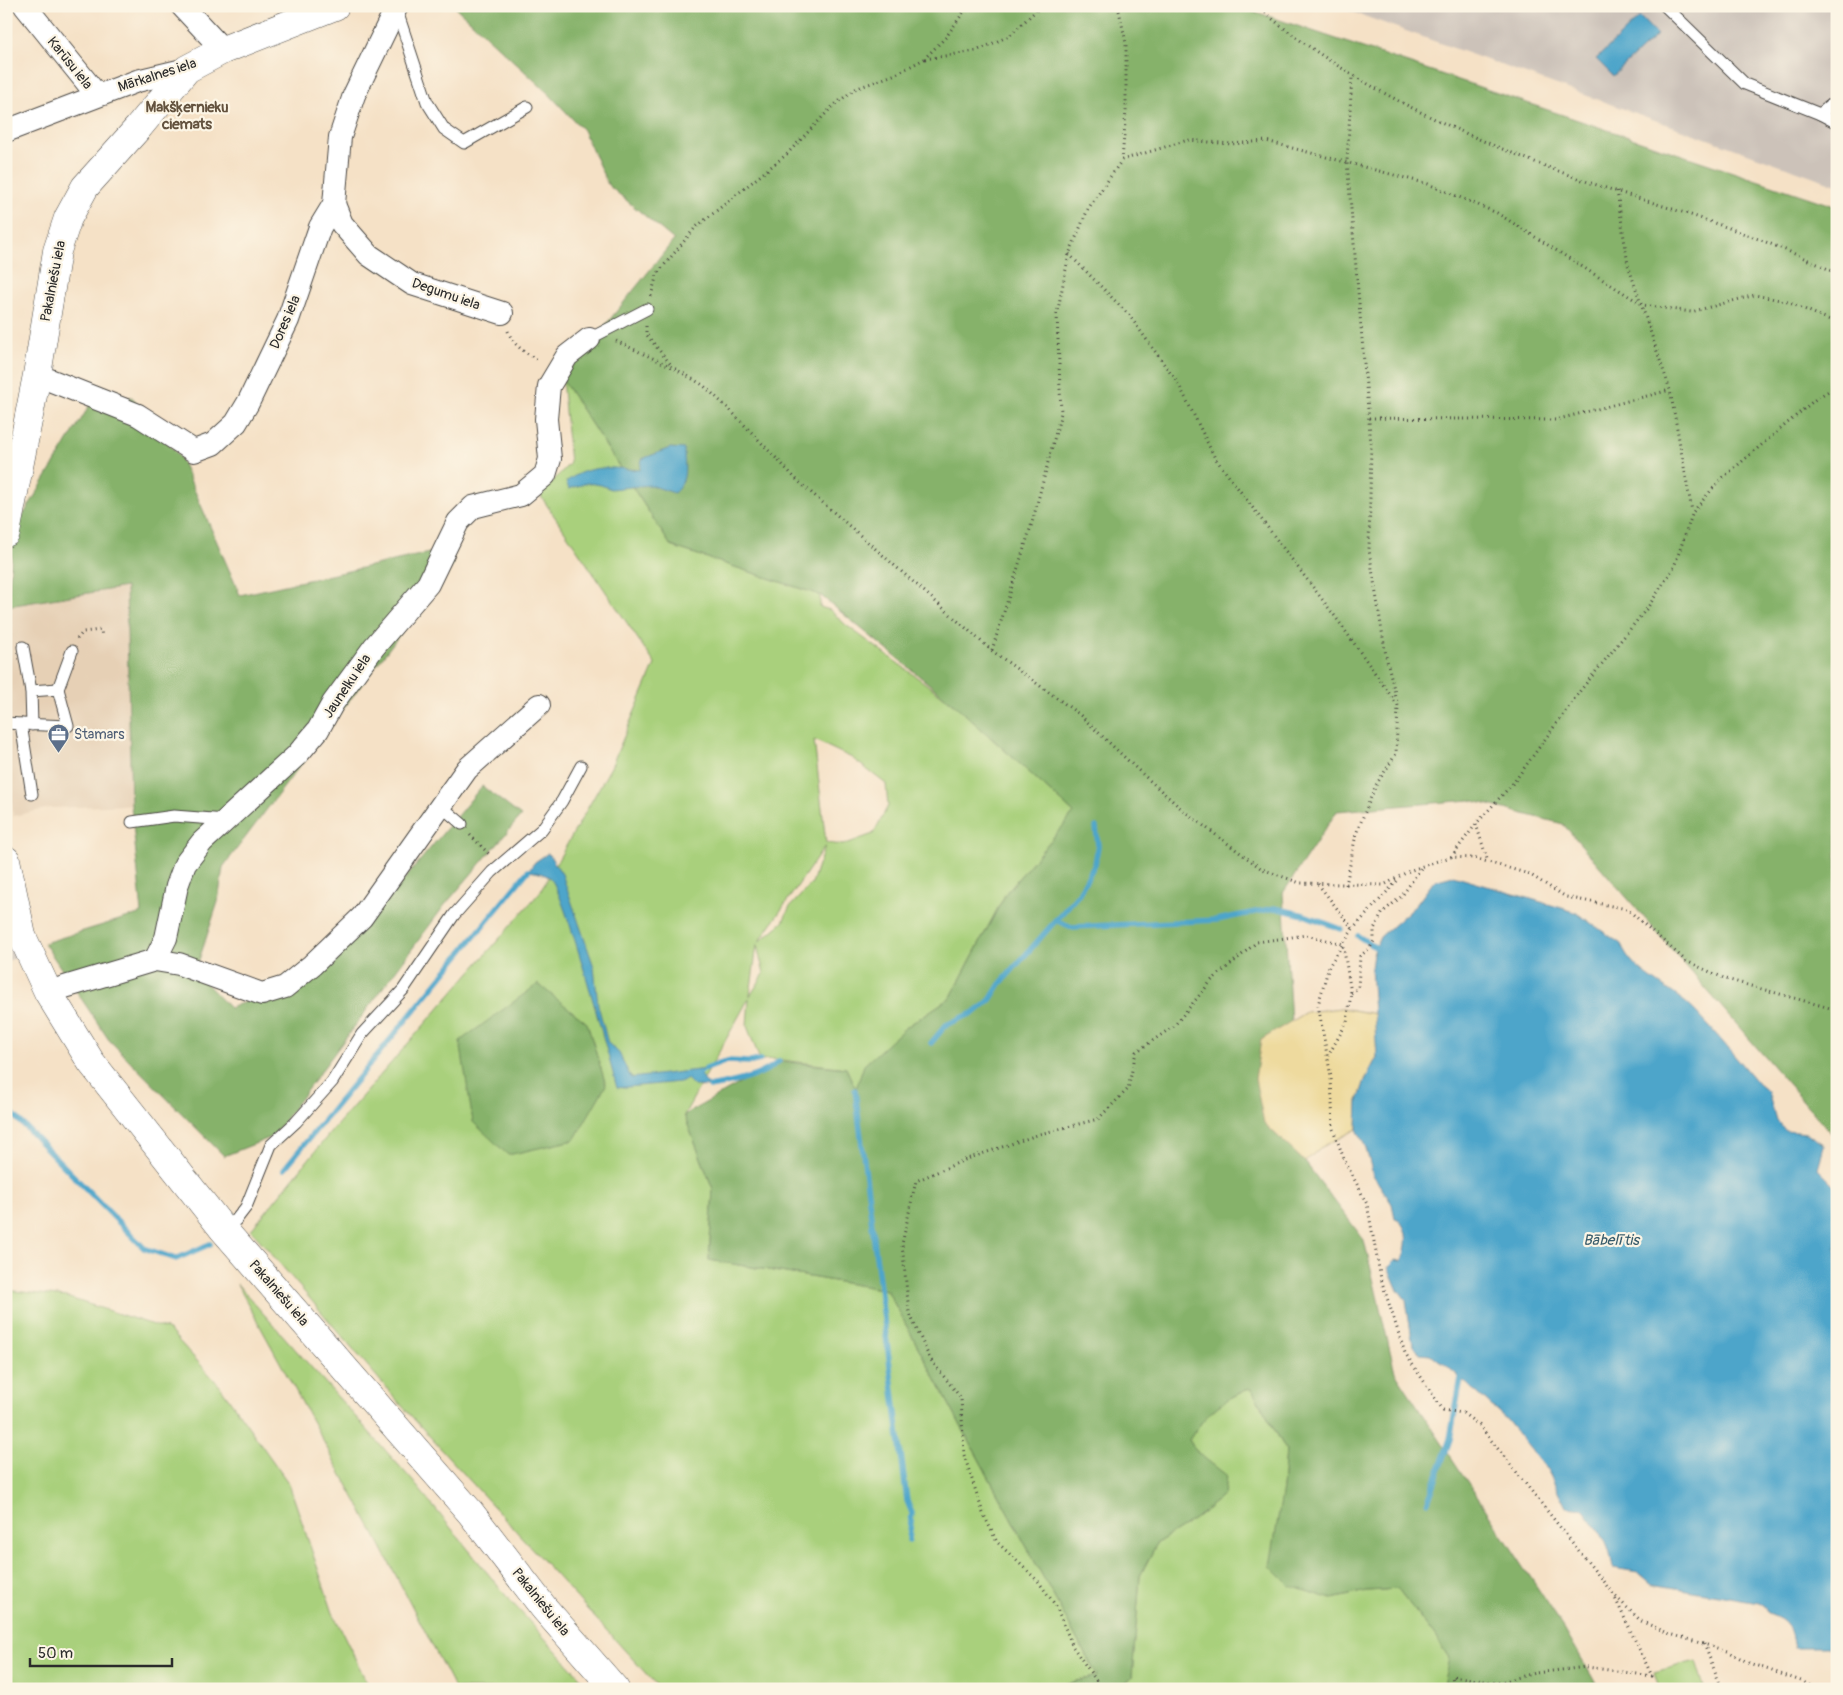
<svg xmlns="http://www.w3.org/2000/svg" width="1843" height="1695" viewBox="0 0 1843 1695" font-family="Pangolin,sans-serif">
<rect width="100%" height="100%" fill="#fcf5e5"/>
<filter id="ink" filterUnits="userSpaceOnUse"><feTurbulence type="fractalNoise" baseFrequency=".02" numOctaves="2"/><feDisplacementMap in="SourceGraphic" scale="10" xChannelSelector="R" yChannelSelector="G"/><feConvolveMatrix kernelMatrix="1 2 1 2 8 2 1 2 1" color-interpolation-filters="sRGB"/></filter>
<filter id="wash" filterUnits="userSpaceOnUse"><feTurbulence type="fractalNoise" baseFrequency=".0096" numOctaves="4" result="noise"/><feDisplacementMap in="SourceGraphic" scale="20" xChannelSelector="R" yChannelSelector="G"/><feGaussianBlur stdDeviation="1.12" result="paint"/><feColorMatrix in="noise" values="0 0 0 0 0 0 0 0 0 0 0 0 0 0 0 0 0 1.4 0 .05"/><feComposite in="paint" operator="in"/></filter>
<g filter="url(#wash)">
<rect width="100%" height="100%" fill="#f5e1c6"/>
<polygon fill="#e6d0b5" points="126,587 131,805 50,808 13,816 6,738 8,606"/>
<g fill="#ccc2b9">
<polygon points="1336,6 1837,6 1837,185"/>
<polygon points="6,916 17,958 6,961"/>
</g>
<g fill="#a9d07b" stroke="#6a7e53" fill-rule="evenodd">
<path d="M562,379l109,167 149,49v12l10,3 16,15 110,81 118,107 -68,80 -55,104 -46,31 -50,62 -9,-22 -72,-9 -14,1 -13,-34 2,-28 -65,117 29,74 -4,71 178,30 210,386 -37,9 -3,4h-397l-258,-283 -151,-176 79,-97 210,-241 71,-125 44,-103 -115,-169 30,-32zM814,740l38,18 34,26 2,22 -15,28 -30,11 -17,-2zM825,846l-13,37 -23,25 -6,14 -24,20zM757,945l7,29 -14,22v-1z"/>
<polygon points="237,1284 411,1479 507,1597 591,1689 455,1689 377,1539"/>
<polygon points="6,1290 66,1297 169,1330 219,1385 289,1484 333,1613 370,1689 6,1689"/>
<path d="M1251,1388l35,62 -3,38 49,111 35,-8 31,-2 36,46 16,24 -8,30h-326l16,-12 8,-101 17,-33 38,-24 29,-24 1,-20 -27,-22 -9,-13c19,-29 30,-38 62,-52z"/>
<polygon points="1696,1661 1704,1687 1659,1689 1654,1672"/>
</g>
<g fill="#86b26b" stroke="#586e4b">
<path d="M454,6h784l599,201v933l-274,-316 -93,-24 -133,11 -54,82 8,129 -30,18 3,83 41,39 59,78 31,132 169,256 35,61h-157l7,-31 -15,-23 -36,-46 -31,2 -35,8 -42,-13 -20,-20 13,-78 3,-38 -35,-62c-32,14 -43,23 -62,52l9,13 28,22 -2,20 -29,24 -38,24 -17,33 -8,101 -16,12h-71l52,-13 -210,-386 -178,-30 4,-71 -29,-74 95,-54 67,7 10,21 8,-24 41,-37 46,-31 55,-104 68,-80 -118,-107 -136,-111 -149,-49 -109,-167 112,-139 -66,-55 -25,-55 -34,-36z"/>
<polygon points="132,397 180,457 240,595 429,553 454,563 223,867 218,902 195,972 230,1008 334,964 482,786 521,816 444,906 272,1137 224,1156 109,1040 44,943 142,913 131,805 126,587 8,606 13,532 91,403"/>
<polygon points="538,984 587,1023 606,1085 574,1140 508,1155 473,1122 460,1041"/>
</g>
<polygon fill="#eeda9e" stroke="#8c8264" points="1341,1008 1376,1014 1377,1057 1365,1080 1358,1101 1357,1129 1320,1148 1305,1162 1264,1123 1255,1079 1261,1040 1306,1012"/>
<g fill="#4da5ca" stroke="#3c687a">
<polygon points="1640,17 1657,35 1613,76 1596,59"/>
<path d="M670,448l14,1c0,17 5,31 -10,44l-24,-8 -39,4 -10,-4 -14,-2 -18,6 -3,-7c23,-19 46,-14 74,-12l2,-11z"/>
<path d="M548,853l14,21 32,93 4,38 10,38 11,10 12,25 75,-9 -6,6 10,12 -16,-1 -7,-7 -7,3 -63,6c-8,-29 -53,-201 -68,-211 -7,-4 -13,-5 -21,-6l7,-9z"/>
<path d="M1453,876l122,36 46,32c13,32 51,43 74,67 22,23 42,48 63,73l10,8 8,28 10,11 21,2 17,12 -6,24 19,19v459h-43c-5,-21 -5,-27 -26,-34l-3,-7 -6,-4 -107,-18 -14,-12 -25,-4c-5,-29 -13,-36 -30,-59l-17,-2 -18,-36 -42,-52 -59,-53 -17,-12 -10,-1 -7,-7 -7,-46 -9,-12 -9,-21 7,-7 7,1c5,-16 8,-29 -4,-42l-3,-1 -3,-14 -19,-29 -7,-27 -9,-19 1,-28 7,-21 12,-23 -6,-89 2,-14 7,-17 36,-32 18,-24z"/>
</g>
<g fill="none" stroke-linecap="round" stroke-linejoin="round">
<g stroke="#4da5ca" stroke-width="5.5">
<polyline points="1055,920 1072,927 1217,920 1275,908 1304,915 1341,929"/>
<polyline points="1358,936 1375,947"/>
<polyline points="931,1043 946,1025 977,1011 990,1000 1000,984 1078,895 1095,864 1098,846 1096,827"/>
<polyline points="706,1069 727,1061 751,1062 760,1060"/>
<path d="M710,1087c24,-5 51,-9 69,-26"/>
<polyline points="855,1090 907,1501 912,1513 909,1540"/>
<polyline points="6,1107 144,1248 176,1259 210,1244"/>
<polyline points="284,1169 528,871"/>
<polyline points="1428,1502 1450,1439 1461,1378"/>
</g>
</g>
</g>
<g filter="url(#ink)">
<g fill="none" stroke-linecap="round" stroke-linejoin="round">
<defs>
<g id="lane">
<polyline points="1665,6 1745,84 1820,114 1837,100"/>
<polyline points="397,11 427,102 444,129 464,143 527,107"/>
<polyline points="1820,114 1837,123"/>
<polyline points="589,339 647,309"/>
<polyline points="23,647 31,691"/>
<polyline points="58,689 72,651"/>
<polyline points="6,723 21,724 32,794"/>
<polyline points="21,724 68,726 58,689 31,691 32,725"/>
<polyline points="440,805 462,824"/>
<polyline points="132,822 174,816 226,820"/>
<polyline points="223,1229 236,1220 246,1207 271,1145 296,1122 332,1082 362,1034 403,990 454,915 492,872 542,829 562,801 581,766"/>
</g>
<g id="street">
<polyline points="25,6 97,95"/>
<polyline points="182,6 223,50"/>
<polyline points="6,131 137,81 187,69"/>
<polyline points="334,204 342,224 369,255 412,284 502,313"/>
<polyline points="37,375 138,415 194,451 213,444 236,423 248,403 288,320 320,227 334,204 340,137 354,95 397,6"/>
<polyline points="155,960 179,964 262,994 285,987 312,965 362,917 467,769 539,705"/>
<polyline points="48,992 155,960 166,938 177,886 185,864 202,842 297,755 318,730 333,703 374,647 428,584 458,522 473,507 521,495 545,475 550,459 546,419 549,386 567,356 589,339"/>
</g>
<g id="secondary">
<polyline points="6,533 37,375 57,251 68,218 85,187 138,128 187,69 223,50 335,6"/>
<polyline points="6,860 22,936 48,992 91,1062 223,1229 470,1512 544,1608 615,1689"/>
</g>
</defs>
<use href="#lane" stroke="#494642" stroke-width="13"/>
<use href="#street" stroke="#494642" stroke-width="24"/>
<use href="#secondary" stroke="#494642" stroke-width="29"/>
<g stroke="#494642" stroke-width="3" stroke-dasharray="1 4" stroke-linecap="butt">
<polyline points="1118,6 1126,43 1126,111 1122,160"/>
<path d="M1257,6c95,82 211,132 328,175 41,14 84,26 126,41 43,14 85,32 126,51"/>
<polyline points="925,59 976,51 1009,36 1041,6"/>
<polyline points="1617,191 1628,265 1670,390 1692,511"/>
<polyline points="1069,254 1129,315 1179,385 1215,458 1337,619 1396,703"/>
<polyline points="651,296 657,274 695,228 787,154 833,106 855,89 896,74 924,59 946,37 968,6"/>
<polyline points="646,326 646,334 672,366"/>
<path d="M508,331c6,16 18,22 32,30"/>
<polyline points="616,341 672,367 703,385 730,410 798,481 991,650 1080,715 1139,771 1185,812 1262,869 1300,883 1384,885 1409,871 1431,863 1451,857 1474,858 1529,874 1566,897 1627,909 1686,961 1726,979 1837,1010"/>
<polyline points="1369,418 1555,420 1670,390"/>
<polyline points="77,639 83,632 101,630 102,637"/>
<polyline points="992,650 1032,523 1061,413 1057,314 1069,254 1088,209 1122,160 1188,140 1231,144 1266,141 1428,184 1497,213 1643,305 1691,312 1755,295 1785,301 1837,323"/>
<polyline points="1476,824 1488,862"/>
<polyline points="470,835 490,855"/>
<polyline points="1451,857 1476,824 1514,782 1580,691 1648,607 1674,567 1693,512 1719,481 1817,398 1837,386"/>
<polyline points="1397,881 1353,929 1343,944 1329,966 1318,1005 1331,1077 1333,1129 1344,1159 1367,1204 1381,1279 1405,1353 1443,1410 1463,1413 1479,1425 1614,1595 1641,1621 1670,1634 1727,1651 1749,1663 1801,1681 1817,1689"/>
<polyline points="1318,884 1353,929"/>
<polyline points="1346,885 1356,834 1376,785 1396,754 1398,706 1386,656 1369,550 1371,445 1347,161 1352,77"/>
<polyline points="1351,993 1358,988 1360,956 1370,948 1374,941 1374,929 1383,912 1402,896 1421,868"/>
<polyline points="1704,1644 1722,1689"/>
<polyline points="1102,1689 1073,1647 1056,1606 1038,1581 997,1542 983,1513 964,1455 961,1398 930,1359 909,1312 902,1244 916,1181 967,1159 1040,1134 1098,1119 1128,1089 1136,1052 1174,1026 1212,980 1257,942 1306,935 1343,944 1351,993 1347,1022 1328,1056"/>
<polyline points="1454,1689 1452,1676 1497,1683 1535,1673 1587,1667 1652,1676 1615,1598"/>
</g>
<use href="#lane" stroke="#fff" stroke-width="11"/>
<use href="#street" stroke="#fff" stroke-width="22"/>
<use href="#secondary" stroke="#fff" stroke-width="28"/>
</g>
</g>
<defs>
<symbol id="office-pin" viewBox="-11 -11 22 30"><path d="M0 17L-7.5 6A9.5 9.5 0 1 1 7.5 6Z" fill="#5c6f8a" stroke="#fcf5e5"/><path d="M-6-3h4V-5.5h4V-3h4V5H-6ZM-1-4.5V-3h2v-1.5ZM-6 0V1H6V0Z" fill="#fff"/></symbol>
</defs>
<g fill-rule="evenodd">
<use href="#office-pin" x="46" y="722" width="25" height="34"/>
</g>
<g text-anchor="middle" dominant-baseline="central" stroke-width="4.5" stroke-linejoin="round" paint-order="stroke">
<g font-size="14" fill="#2b2b2b" stroke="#fcf5e5">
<text transform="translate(70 63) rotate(51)">Karūsu iela</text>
<text transform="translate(157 75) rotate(-18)">Mārkalnes iela</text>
<text transform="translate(53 281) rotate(-79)">Pakalniešu iela</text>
<text transform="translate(446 294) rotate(19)">Degumu iela</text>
<text transform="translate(285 322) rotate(-67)">Dores iela</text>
<text transform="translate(347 686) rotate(-56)">Jaunelku iela</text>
<text transform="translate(279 1293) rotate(49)">Pakalniešu iela</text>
<text transform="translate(541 1602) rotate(51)">Pakalniešu iela</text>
</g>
<g font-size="14" fill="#4e5e75" stroke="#fcf5e5" text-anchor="start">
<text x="74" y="734">Stamars</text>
</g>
<g font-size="15" font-weight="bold" fill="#63523e" stroke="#fcf5e5">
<text x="187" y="107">Makšķernieku<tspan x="187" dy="17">ciemats</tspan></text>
</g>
<g font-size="15" font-style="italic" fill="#395c6b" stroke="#fcf5e5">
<text x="1611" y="1240">Bābelītis</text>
</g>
</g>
<rect width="1843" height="1695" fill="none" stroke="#fcf5e5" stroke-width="25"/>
<path d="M30 1658v8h142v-8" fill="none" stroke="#2b2b2b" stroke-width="2.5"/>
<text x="38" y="1658" font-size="15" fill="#2b2b2b" stroke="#fcf5e5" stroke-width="4" paint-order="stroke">50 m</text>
</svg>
